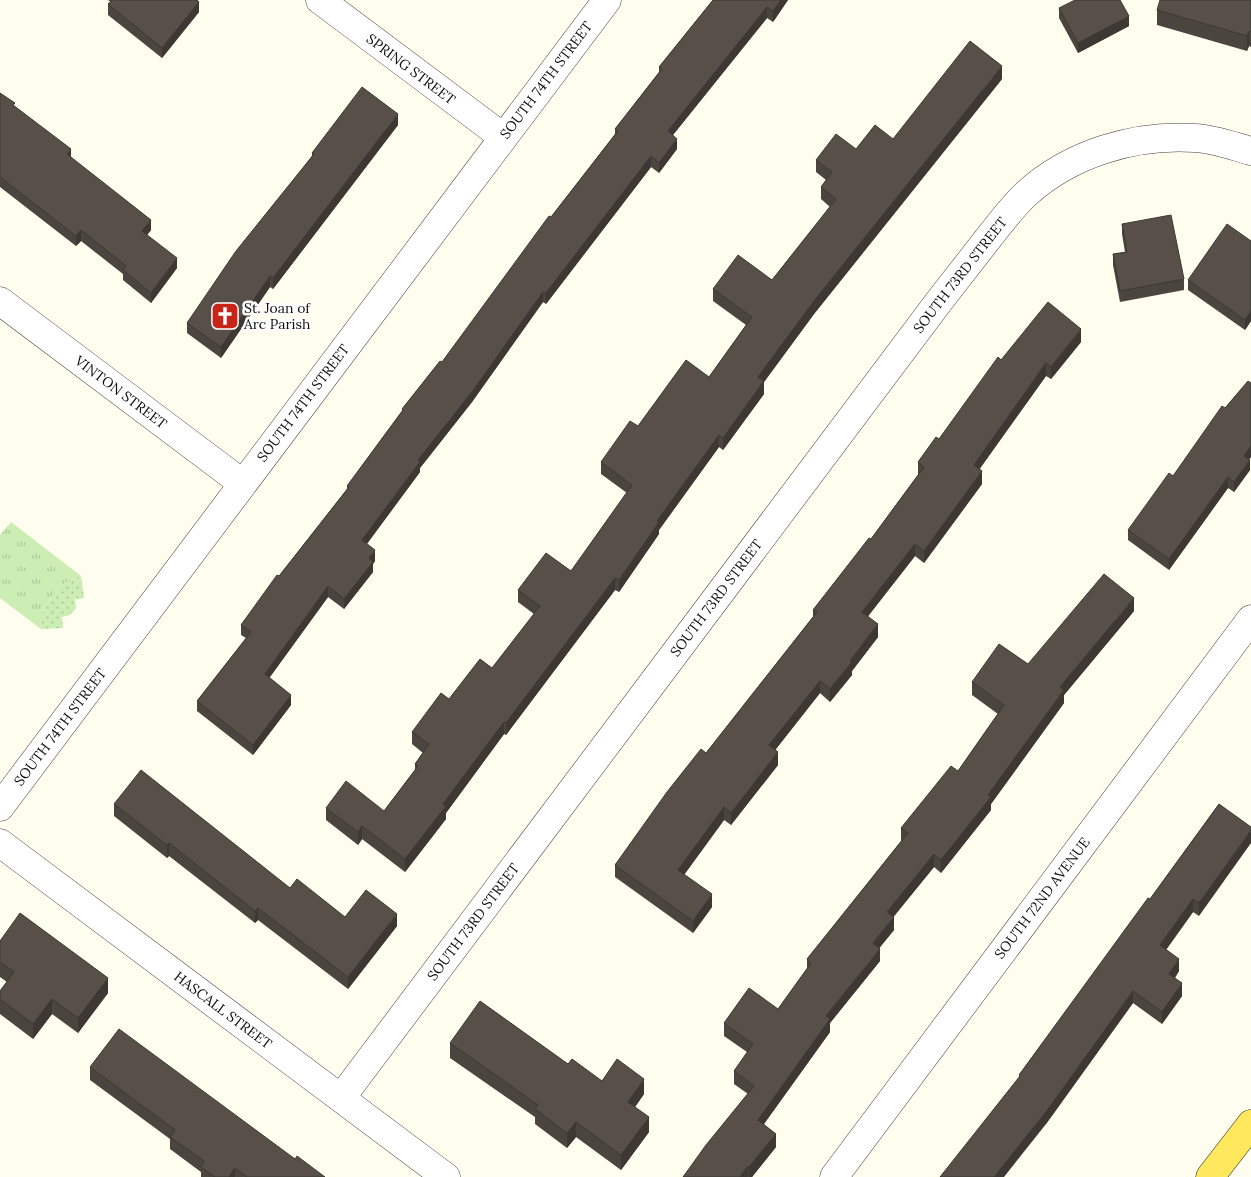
<svg xmlns="http://www.w3.org/2000/svg" width="1251" height="1177" viewBox="0 0 1251 1177" font-family="Lora,serif">
<defs>
<pattern id="grass-tufts" width="24" height="20" patternUnits="userSpaceOnUse" patternTransform="scale(1.25)"><rect width="24" height="20" fill="#ccedb4"/><path d="M3 7l-1-3M5 7V3M7 7l1-3M15 17l-1-3M17 17v-4M19 17l1-3" fill="none" stroke="#aeca9a"/></pattern>
<pattern id="garden-dots" width="8" height="8" patternUnits="userSpaceOnUse" patternTransform="scale(1.25)"><rect width="8" height="8" fill="#ccedb4"/><path d="M2 2h.1M6 6h.1" fill="none" stroke="#aeca9a" stroke-width="1.8" stroke-linecap="round"/></pattern>
</defs>
<rect width="100%" height="100%" fill="#fffdee"/>
<polygon fill="url(#grass-tufts)" points="11,522 81,576 61,585 43,609 41,629 0,598 0,535"/>
<polygon fill="url(#garden-dots)" points="81,576 84,598 75,599 76,608 70,615 62,617 63,628 41,629 43,609 61,585"/>
<g fill="none" stroke-linecap="round" stroke-linejoin="round">
<defs>
<g id="minor">
<polyline points="320,0 503,137"/>
<polyline points="0,301 242,483"/>
<polyline points="0,807 607,0"/>
<polyline points="0,843 446,1177"/>
<path d="M341,1098l596,-794c16,-21 33,-42 49,-63 13,-16 25,-33 40,-47 45,-41 109,-60 169,-56 19,1 38,8 56,13"/>
<polyline points="834,1177 1251,619"/>
</g>
<polyline id="major" points="1210,1177 1251,1124"/>
</defs>
<use href="#minor" stroke="#414141" stroke-width="29"/>
<use href="#major" stroke="#1f1f1f" stroke-width="29"/>
<use href="#minor" stroke="#fff" stroke-width="28"/>
<use href="#major" stroke="#ffe85e" stroke-width="28"/>
</g>
<g fill="#4b453f">
<polygon points="108,0 197,0 199,12 162,58 108,15 108,4 111,2"/>
<polygon points="713,0 788,0 773,22 767,18 673,135 677,149 659,173 651,167 546,304 543,302 472,402 420,468 420,472 367,544 375,561 373,564 373,572 344,609 328,597 269,678 291,705 253,755 197,711 197,701 246,638 241,635 241,625 347,489 347,486 402,411 402,409 442,362 551,217 615,134 615,129 659,72 659,67"/>
<polygon points="1251,0 1251,47 1249,46 1247,51 1157,25 1157,10"/>
<polygon points="1059,8 1129,26 1078,53 1059,18"/>
<polygon points="1002,79 814,314 764,382 764,394 723,450 719,447 659,530 659,534 619,592 615,590 506,735 504,734 446,813 446,819 405,872 362,839 358,845 326,820 326,808 384,811 415,770 415,764 423,753 412,744 412,732 449,699 492,668 534,614 518,602 518,590 571,571 627,493 601,474 601,462 638,426 709,377 746,325 713,301 713,289 772,280 830,207 821,199 821,187 826,180 816,172 816,160 893,139"/>
<polygon points="0,93 151,230 147,235 177,268 151,303 123,280 123,274 81,241 76,246 0,187"/>
<polygon points="398,125 273,289 270,287 221,358 187,333 187,323 312,156 312,153"/>
<polygon points="1122,224 1184,279 1184,290 1120,302 1113,265 1113,254 1125,252 1122,234"/>
<polygon points="1251,241 1251,321 1245,330 1188,290 1188,280"/>
<polygon points="1081,342 1051,379 1046,376 979,469 982,484 924,563 915,556 868,616 878,637 852,671 852,675 830,702 820,693 775,750 778,765 731,825 724,820 684,875 712,907 693,933 615,877 615,865 706,753 813,617 813,610 871,539 918,475 918,462 939,439 1001,360"/>
<polygon points="1251,383 1251,457 1249,459 1250,470 1234,492 1228,488 1169,570 1128,540 1128,530 1173,476 1225,408"/>
<polygon points="1134,611 1064,695 1064,703 991,804 991,810 941,873 934,867 893,917 894,930 879,948 880,961 830,1023 830,1032 764,1124 776,1147 752,1177 683,1177 748,1094 734,1084 734,1071 747,1052 724,1036 724,1023 778,1009 807,969 807,959 901,841 901,828 958,771 998,714 972,695 972,682 1028,664"/>
<polygon points="114,804 290,888 345,917 397,926 348,989 258,920 255,923 169,856 167,858 114,816"/>
<polygon points="1219,804 1199,916 1193,912 1166,950 1179,971 1175,978 1182,996 1162,1024 1133,1003 1046,1124 1019,1079 1019,1075 1150,899"/>
<polygon points="0,941 108,993 78,1033 52,1014 33,1039 0,1014 0,991 7,982 0,977"/>
<polygon points="450,1043 568,1064 602,1081 644,1094 635,1107 649,1132 621,1170 576,1137 567,1148 535,1124 535,1117 450,1058"/>
<polygon points="90,1067 295,1159 325,1177 201,1177 201,1172 170,1149 170,1139 90,1080"/>
</g>
<g fill="#3d3833">
<polygon points="781,0 788,0 773,22 773,11"/>
<polygon points="199,2 199,12 162,58 162,48"/>
<polygon points="767,7 767,18 668,141 668,131"/>
<polygon points="1129,16 1129,26 1078,53 1078,43"/>
<polygon points="1249,31 1249,46 1247,51 1247,36"/>
<polygon points="1002,66 1002,79 814,314 764,382 764,394 723,450 723,438 758,377 814,301"/>
<polygon points="398,114 398,125 273,289 273,278"/>
<polygon points="677,139 677,149 659,173 659,163"/>
<polygon points="71,149 71,159 67,154"/>
<polygon points="651,156 651,167 546,304 546,293"/>
<polygon points="151,220 151,230 142,241 142,231"/>
<polygon points="81,230 81,241 76,246 76,236"/>
<polygon points="177,258 177,268 151,303 151,293"/>
<polygon points="270,276 270,287 221,358 221,347"/>
<polygon points="543,292 543,302 472,402 420,468 420,472 362,550 362,540 418,460"/>
<polygon points="1251,311 1251,321 1245,330 1245,320"/>
<polygon points="1081,329 1081,342 1051,379 1051,367"/>
<polygon points="1046,363 1046,376 974,477 974,465"/>
<polygon points="719,435 719,447 659,530 659,534 619,592 619,580 657,521"/>
<polygon points="1251,446 1251,457 1244,466 1244,456"/>
<polygon points="1250,460 1250,470 1234,492 1234,482"/>
<polygon points="982,471 982,484 924,563 924,551"/>
<polygon points="1228,477 1228,488 1169,570 1169,559"/>
<polygon points="915,544 915,556 862,624 862,612"/>
<polygon points="375,550 375,561 373,564 373,572 344,609 344,599 369,558"/>
<polygon points="615,578 615,590 506,735 506,723"/>
<polygon points="328,586 328,597 265,684 265,674"/>
<polygon points="1134,598 1134,611 1064,695 1064,703 991,804 991,810 941,873 941,860 988,795 1060,687"/>
<polygon points="878,624 878,637 852,671 852,675 830,702 830,689 850,661"/>
<polygon points="820,681 820,693 769,758 769,745"/>
<polygon points="291,695 291,705 253,755 253,745"/>
<polygon points="504,722 504,734 446,813 446,819 405,872 405,859 443,804"/>
<polygon points="778,752 778,765 731,825 731,813"/>
<polygon points="724,807 724,820 678,883 678,870"/>
<polygon points="362,826 362,839 358,845 358,832"/>
<polygon points="1251,830 1251,843 1199,916 1199,903"/>
<polygon points="169,843 169,856 167,858 167,845"/>
<polygon points="934,854 934,867 887,925 887,912"/>
<polygon points="712,894 712,907 693,933 693,921"/>
<polygon points="1193,899 1193,912 1160,958 1160,945"/>
<polygon points="258,908 258,920 255,923 255,911"/>
<polygon points="397,914 397,926 348,989 348,977"/>
<polygon points="894,917 894,930 873,956 873,943"/>
<polygon points="880,949 880,961 830,1023 830,1032 758,1132 758,1120 826,1016"/>
<polygon points="1179,959 1179,971 1169,986 1169,974"/>
<polygon points="108,978 108,993 78,1033 78,1018"/>
<polygon points="1182,983 1182,996 1162,1024 1162,1012"/>
<polygon points="1133,991 1133,1003 1046,1124 1004,1177 994,1177"/>
<polygon points="52,999 52,1014 33,1039 33,1024"/>
<polygon points="644,1079 644,1094 628,1117 628,1102"/>
<polygon points="649,1117 649,1132 621,1170 621,1155"/>
<polygon points="576,1122 576,1137 567,1148 567,1133"/>
<polygon points="776,1134 776,1147 752,1177 749,1177 749,1167"/>
<polygon points="748,1166 748,1177 740,1177"/>
<polygon points="235,1168 235,1177 229,1177"/>
</g>
<g fill="#575049" stroke="#3d3833">
<polygon points="112,0 197,0 199,2 162,48 108,4"/>
<polygon points="713,0 781,0 773,11 767,7 668,131 677,139 659,163 651,156 546,293 543,292 472,392 418,460 420,462 362,540 375,550 369,558 373,562 344,599 328,586 265,674 291,695 253,745 197,701 251,632 241,625 277,575 279,576 349,487 347,486 403,410 402,409 440,361 442,362 549,216 551,217 618,131 615,129 662,69 659,67"/>
<polygon points="1075,0 1120,0 1129,16 1078,43 1059,8"/>
<polygon points="1160,0 1251,0 1251,32 1249,31 1247,36 1157,10"/>
<polygon points="970,41 1002,66 814,301 758,377 764,381 723,438 719,435 657,521 659,522 619,580 615,578 506,723 504,722 443,804 446,806 405,859 362,826 358,832 326,808 346,781 384,811 418,766 415,764 429,744 412,732 441,693 449,699 480,659 492,668 540,606 518,590 546,553 571,571 632,485 601,462 630,421 638,426 686,360 709,377 752,317 713,289 738,255 772,280 836,199 821,187 832,172 816,160 836,134 856,149 875,125 893,139"/>
<polygon points="362,87 398,114 273,278 270,276 221,347 187,323 236,251 314,154 312,153"/>
<polygon points="0,93 15,103 13,105 71,149 67,154 151,220 142,231 177,258 151,293 123,270 126,266 81,230 76,236 0,177"/>
<polygon points="1171,215 1184,279 1120,291 1113,254 1127,252 1122,224"/>
<polygon points="1227,224 1251,241 1251,311 1245,320 1188,280"/>
<polygon points="1048,302 1081,329 1051,367 1046,363 974,465 982,471 924,551 915,544 862,612 878,624 850,661 852,662 830,689 820,681 769,745 778,752 731,813 724,807 678,870 712,894 693,921 615,865 667,792 701,749 706,753 817,612 813,610 869,538 871,539 924,467 918,462 936,437 939,439 998,357 1001,360"/>
<polygon points="1248,381 1251,383 1251,446 1244,456 1250,460 1234,482 1228,477 1169,559 1128,530 1169,473 1173,476 1222,406 1225,408"/>
<polygon points="1104,574 1134,598 1060,687 1064,690 988,795 991,797 941,860 934,854 887,912 894,917 873,943 880,949 826,1016 830,1019 758,1120 776,1134 749,1167 748,1166 740,1177 683,1177 706,1145 754,1086 734,1071 753,1044 724,1023 749,988 778,1009 811,963 807,959 908,833 901,828 951,766 958,771 1004,705 972,682 999,644 1028,664"/>
<polygon points="141,770 290,888 297,879 345,917 366,890 397,914 348,977 258,908 255,911 169,843 167,845 114,804"/>
<polygon points="1219,804 1251,827 1251,830 1199,903 1193,899 1160,945 1179,959 1169,974 1182,983 1162,1012 1133,991 1046,1112 994,1177 940,1177 1020,1076 1019,1075 1148,898 1150,899"/>
<polygon points="20,913 108,978 78,1018 52,999 33,1024 0,999 0,991 14,972 0,962 0,941"/>
<polygon points="480,1001 568,1064 572,1059 602,1081 617,1059 644,1079 628,1102 649,1117 621,1155 576,1122 567,1133 535,1109 538,1105 450,1043"/>
<polygon points="119,1029 295,1159 297,1156 325,1177 247,1177 235,1168 229,1177 215,1177 201,1167 204,1161 170,1137 175,1130 90,1067"/>
</g>
<defs>
<symbol id="church-square" viewBox="-11 -11 22 22"><rect x="-9" y="-9" width="18" height="18" rx="4" fill="#c9241a" stroke="#fff"/><path d="M-1.2-6h2.4v3.5h3.3v2.4h-3.3V6h-2.4V-.1h-3.3v-2.4h3.3Z" fill="#fff"/></symbol>
</defs>
<g fill-rule="evenodd">
<use href="#church-square" x="209" y="300" width="32" height="32"/>
</g>
<g text-anchor="middle" dominant-baseline="central" stroke-width="5" stroke-linejoin="round" paint-order="stroke">
<g font-size="14" fill="#0e0e0e" stroke="#fff">
<text transform="translate(411 69) rotate(37)">SPRING STREET</text>
<text transform="translate(546 80) rotate(-53)">SOUTH 74TH STREET</text>
<text transform="translate(960 275) rotate(-52)">SOUTH 73RD STREET</text>
<text transform="translate(121 392) rotate(37)">VINTON STREET</text>
<text transform="translate(303 403) rotate(-53)">SOUTH 74TH STREET</text>
<text transform="translate(716 598) rotate(-53)">SOUTH 73RD STREET</text>
<text transform="translate(60 727) rotate(-53)">SOUTH 74TH STREET</text>
<text transform="translate(1042 898) rotate(-53)">SOUTH 72ND AVENUE</text>
<text transform="translate(473 922) rotate(-53)">SOUTH 73RD STREET</text>
<text transform="translate(223 1010) rotate(37)">HASCALL STREET</text>
</g>
<g font-size="14" fill="#0e0e0e" stroke="#fff" text-anchor="start">
<text x="244" y="308">St. Joan of<tspan x="244" dy="16">Arc Parish</tspan></text>
</g>
</g>
</svg>
